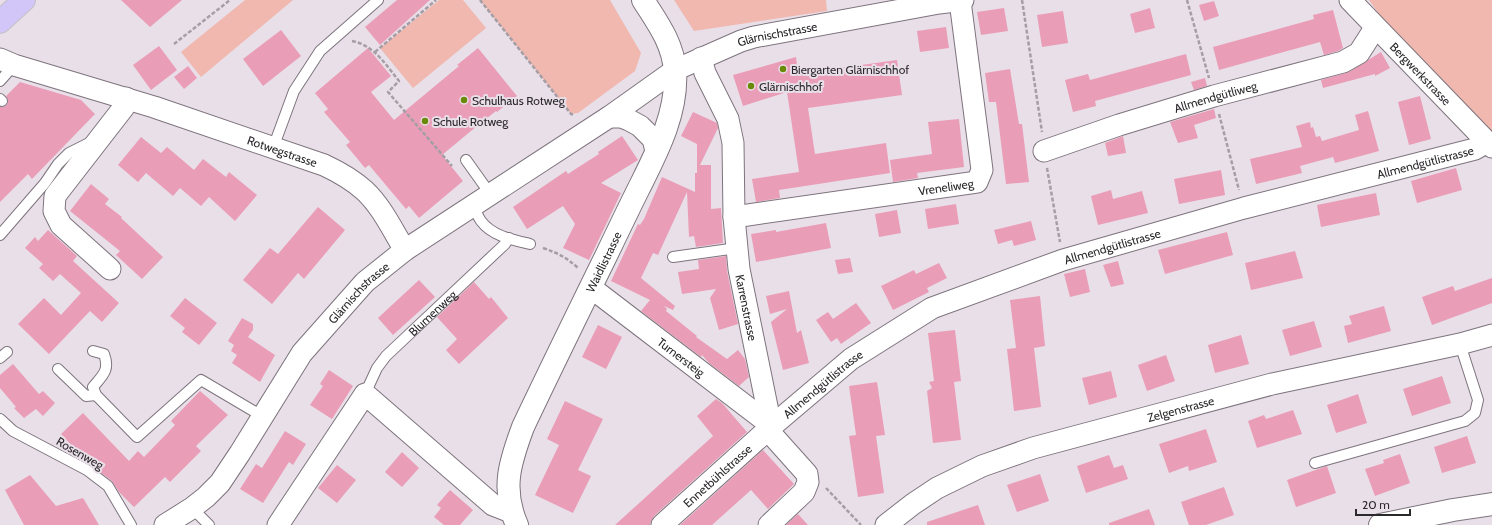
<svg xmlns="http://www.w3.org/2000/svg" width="1492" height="525" viewBox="0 0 1492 525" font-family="Cabin,sans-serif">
<rect width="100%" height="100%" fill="#e9dfe9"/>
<g fill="#f0b8af">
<polygon points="245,0 293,0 201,77 181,52"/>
<polygon points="439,0 463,0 486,28 413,88 380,48"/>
<polygon points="480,0 610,0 641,53 635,71 578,113 571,114"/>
<polygon points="674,0 826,0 827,11 694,31"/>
<polygon points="1369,0 1492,0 1492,147 1399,43"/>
</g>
<g fill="#ea9db6">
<polygon points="121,0 182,0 150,27"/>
<polygon points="397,0 430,0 380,45 365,27"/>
<polygon points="1214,1 1219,16 1204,21 1199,5"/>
<polygon points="1004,8 1008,31 981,35 977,12"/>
<polygon points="1150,8 1155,28 1135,33 1130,14"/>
<polygon points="1333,10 1343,48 1338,51 1324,55 1320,42 1219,70 1213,47 1314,19 1313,15"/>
<polygon points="1063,11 1068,43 1042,47 1037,15"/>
<polygon points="946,27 949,48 920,52 917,31"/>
<polygon points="281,30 301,56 263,86 243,59"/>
<polygon points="159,46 177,70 151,90 133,65"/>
<polygon points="368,48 391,76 371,92 394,120 459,66 457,65 478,48 517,96 497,112 496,111 477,126 442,155 463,181 419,218 409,206 406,209 369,165 365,168 346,145 350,142 324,112 328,109 315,93"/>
<polygon points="1381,52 1390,68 1375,76 1375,74 1323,88 1321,80 1349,72"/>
<polygon points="1186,54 1191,75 1095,101 1096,106 1073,112 1065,80 1088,74 1090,80"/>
<polygon points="796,57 798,74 897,60 902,95 808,108 815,154 886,143 890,173 779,190 780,198 756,202 752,179 799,172 787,92 743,106 733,75"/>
<polygon points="188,66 197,78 184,89 174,77"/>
<polygon points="1010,69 1019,124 1022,124 1029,182 1006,184 996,102 989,102 985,73"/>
<polygon points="1205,78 1207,86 1194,90 1191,82"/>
<polygon points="20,82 81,100 95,114 32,179 28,174 0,202 0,107 4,107 7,105 8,100 6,96"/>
<polygon points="1420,96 1431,139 1409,145 1398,102"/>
<polygon points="1214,109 1216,118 1194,125 1198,138 1178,143 1170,122"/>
<polygon points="1368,111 1379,151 1335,163 1333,157 1300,166 1302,173 1256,184 1250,159 1302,147 1296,126 1310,122 1311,128 1313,127 1316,137 1320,136 1322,141 1359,130 1355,115"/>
<polygon points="693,112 717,123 718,128 700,165 711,165 711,209 721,208 723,243 696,247 694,236 689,237 687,192 658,255 653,253 641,278 675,306 673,310 664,306 667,309 666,311 697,336 696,337 727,359 738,350 745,359 749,377 739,386 709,363 702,355 701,357 641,311 650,300 611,281 638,224 640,225 644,219 662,177 695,192 695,173 697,173 697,144 681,136"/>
<polygon points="959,119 964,167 917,173 918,178 893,182 890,160 932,154 928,122"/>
<polygon points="622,136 638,160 601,183 621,193 589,260 563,248 575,224 563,206 527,229 513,207 566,171 568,174 574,170 599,154 598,152"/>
<polygon points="1123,136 1126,153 1108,156 1105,143"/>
<polygon points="141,137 161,153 167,147 194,170 203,159 226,177 229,172 257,195 235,221 209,197 201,206 180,188 173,196 146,173 138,182 118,165"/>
<polygon points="1456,168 1462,190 1417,203 1411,181"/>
<polygon points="1221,170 1225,195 1179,204 1174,179"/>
<polygon points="91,184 109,199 105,204 122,217 121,218 163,257 142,279 116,255 120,251 70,211"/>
<polygon points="1111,190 1113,199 1142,191 1148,213 1098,225 1091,196"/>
<polygon points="1376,193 1380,215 1321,227 1317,205"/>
<polygon points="956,204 959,224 928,229 925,209"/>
<polygon points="318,207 345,230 304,279 298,273 272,304 243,280 270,248 278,254"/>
<polygon points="897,210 901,233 879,237 875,214"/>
<polygon points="1031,221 1036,240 1014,246 1012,240 998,244 994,230"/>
<polygon points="826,223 831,248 756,262 751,234 776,230 776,232"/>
<polygon points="48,230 77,256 73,261 119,303 102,322 90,311 49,354 18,324 44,298 61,315 81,293 60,274 53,281 39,268 43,264 25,248 35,237 38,241"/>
<polygon points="1227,232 1233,255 1165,274 1158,250"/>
<polygon points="1295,251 1303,278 1251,290 1245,263"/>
<polygon points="726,256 727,271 738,324 719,330 710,298 716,289 682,294 678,272 699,269 698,260"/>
<polygon points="850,258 853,272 838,274 835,260"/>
<polygon points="1118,261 1124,284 1111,287 1103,265"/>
<polygon points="939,263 947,278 927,288 929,292 893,310 881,286 914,270 916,274"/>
<polygon points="1085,269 1090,292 1070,297 1064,274"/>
<polygon points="1492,278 1492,303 1432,325 1422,297 1453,286 1455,291"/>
<polygon points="419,280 435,297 393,335 378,318"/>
<polygon points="474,282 489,299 491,297 508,318 459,364 446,350 457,339 437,317"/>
<polygon points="789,291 797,333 801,330 809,363 783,370 771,322 787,309 770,314 766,296"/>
<polygon points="1040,296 1045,346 1034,348 1041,407 1014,411 1007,349 1016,348 1010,300"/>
<polygon points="185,298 217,323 199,345 182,332 185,328 170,316"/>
<polygon points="856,303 871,323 841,344 837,338 831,342 816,320 828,312 833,319"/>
<polygon points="1384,306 1391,331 1348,343 1344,326 1352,324 1349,316"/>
<polygon points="242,318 253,324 253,330 248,337 275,355 260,382 232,363 237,355 231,351 234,345 228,341"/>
<polygon points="1314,321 1322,347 1290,356 1282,330"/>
<polygon points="598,325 622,337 606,369 582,357"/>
<polygon points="955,330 961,381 954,382 961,440 933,443 927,391 932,388 929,382 934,381 928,333"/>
<polygon points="1241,335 1249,364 1215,373 1208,345"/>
<polygon points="1166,355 1175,381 1147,391 1138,365"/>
<polygon points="13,364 39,394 43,391 55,403 43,416 36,409 24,418 14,408 16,407 0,388 0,375"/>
<polygon points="329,370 353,386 332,419 310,405 323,386 320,384"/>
<polygon points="1111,371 1117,397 1089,405 1082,378"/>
<polygon points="1442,376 1451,403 1412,416 1403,389"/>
<polygon points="877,382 885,435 876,436 884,493 858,497 849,436 856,435 849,386"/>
<polygon points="200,391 228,415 196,446 201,451 170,482 165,477 134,507 119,492 112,481 89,464 61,434 83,413 129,461 138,451 144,457 175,425 171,421"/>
<polygon points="1358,394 1367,423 1336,433 1327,405"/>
<polygon points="716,399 722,403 747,432 654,516 651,521 650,525 615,525 713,436 697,416"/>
<polygon points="565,401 603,419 578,470 591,476 573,513 535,495 559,445 547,439"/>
<polygon points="1293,410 1302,434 1257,448 1248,421 1264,415 1266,419"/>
<polygon points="1206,429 1217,462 1189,471 1188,466 1169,473 1159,444"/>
<polygon points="285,431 306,444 293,465 289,462 263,503 240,489 256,464 262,468"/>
<polygon points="1467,436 1476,463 1442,473 1434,447"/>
<polygon points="763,450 794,484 768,509 751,490 712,525 680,525"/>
<polygon points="402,452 419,468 402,487 385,472"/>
<polygon points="1400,454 1410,483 1375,496 1365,469 1384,463 1383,460"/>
<polygon points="1109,455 1114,468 1123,465 1128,479 1086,493 1077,466"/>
<polygon points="337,465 356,480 337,503 318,488"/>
<polygon points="1327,466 1336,493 1296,507 1287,480"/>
<polygon points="1040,474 1049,501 1017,512 1007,485"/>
<polygon points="30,475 56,506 83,498 99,525 24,525 5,490"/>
<polygon points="1224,487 1234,515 1206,525 1189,525 1181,502"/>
<polygon points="450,490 473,510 460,525 444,525 434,517 441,508 437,505"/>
<polygon points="978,505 985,525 927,525 927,522"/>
<polygon points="1149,509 1155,525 1109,525 1109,523"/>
<polygon points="798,514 808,525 786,525"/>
</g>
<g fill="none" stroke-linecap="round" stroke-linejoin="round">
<defs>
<g id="lane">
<polyline points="0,81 14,65"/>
<polyline points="0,99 2,101"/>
<polyline points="273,148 294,91 320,51 378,0"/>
<polyline points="466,160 491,195"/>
<path d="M473,207c3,4 5,10 8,14 11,15 32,19 49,23"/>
<polyline points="0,235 45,183 58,164 69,153 91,142"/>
<polyline points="673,257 737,248"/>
<path d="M93,351l11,3c6,16 -1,21 -11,33l3,8 41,42 64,-57 61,36"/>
<polyline points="0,358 7,352"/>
<polyline points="58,369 86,396 96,395"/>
<path id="s1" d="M365,394l12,-26 9,-12 119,-112 4,-6"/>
<polyline points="0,419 13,431 87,470 108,486 131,525"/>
<polyline points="1315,463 1465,421 1475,413 1478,400 1460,344"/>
<polyline points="192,508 209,525"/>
</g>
<g id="street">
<path id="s2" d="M1350,0l142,147"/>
<path id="s3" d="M701,58l4,15 23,46 5,24 1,74 5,52 34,167 34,38 1,8 -4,10 -35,33"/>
<path id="s4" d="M0,59l14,6 140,42 170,58c15,7 29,15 41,26 17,16 28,40 40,59"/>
<polyline points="609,117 621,117 629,120 640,126 653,139 656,151"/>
<path id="s5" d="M1044,151l75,-26 95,-29 129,-34 16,-9 16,-25"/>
<path id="s6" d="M734,217l243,-35 5,-12 -22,-169"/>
<polyline points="110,269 61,225 54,211 55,196 124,107 126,98"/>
<path id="s7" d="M590,289l8,4 174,133"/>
<path id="s8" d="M165,525l27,-17 14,-11 14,-14 20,-30 62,-100 63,-71 40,-32 204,-133 66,-47 66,-29 13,-4 185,-34 24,-3"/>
<polyline points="278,525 365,394 493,505 511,512"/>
<path id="s9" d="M662,525l110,-99 79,-67 81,-51 131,-48 181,-52 231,-59 12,-7"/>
<path id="s10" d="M886,525l27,-21 24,-16 45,-22 51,-18 239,-64 188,-40 32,-9"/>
</g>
<g id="secondary">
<path id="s11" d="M517,525c-16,-36 -7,-63 6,-98 27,-57 55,-114 83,-171 11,-23 22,-46 33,-68 18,-36 39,-76 36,-117 -2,-28 -18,-49 -32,-71"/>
<polyline points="1380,525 1453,510 1492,504"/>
</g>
<polyline id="primary" points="0,22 24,0"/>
</defs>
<use href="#lane" stroke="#7d747d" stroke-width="12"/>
<use href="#street" stroke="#7d747d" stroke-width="23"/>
<use href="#secondary" stroke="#7d747d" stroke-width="24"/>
<use href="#primary" stroke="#c4c3c4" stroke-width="24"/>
<g stroke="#a59ea5" stroke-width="2.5" stroke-dasharray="4 2" stroke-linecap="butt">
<polyline points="480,0 571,114 575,115"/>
<polyline points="1022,0 1042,132"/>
<polyline points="1187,0 1209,78"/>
<path d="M352,41c22,4 34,24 47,40l-11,11 64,74"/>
<polyline points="174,44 230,0"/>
<polyline points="375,52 436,0"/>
<polyline points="1219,114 1239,190"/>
<polyline points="1047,168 1060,242"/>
<path d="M543,248c15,5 24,10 35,20"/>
<polyline points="826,488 861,525"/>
</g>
<use href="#lane" stroke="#fff" stroke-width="10"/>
<use href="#street" stroke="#fff" stroke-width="21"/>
<use href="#secondary" stroke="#fff" stroke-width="22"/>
<use href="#primary" stroke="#d2c5f8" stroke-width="22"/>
</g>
<g fill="#6a8906" stroke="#e9dfe9" stroke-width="1.5">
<circle cx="783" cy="69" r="4"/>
<circle cx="751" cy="86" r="4"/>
<circle cx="464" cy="100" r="4"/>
<circle cx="425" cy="121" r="4"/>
</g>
<g text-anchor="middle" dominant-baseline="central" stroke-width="4" stroke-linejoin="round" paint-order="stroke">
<g font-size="12" fill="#2c292c" stroke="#e9dfe9">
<text stroke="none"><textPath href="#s8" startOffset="803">Glärnischstrasse</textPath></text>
<text stroke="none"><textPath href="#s2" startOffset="102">Bergwerkstrasse</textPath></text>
<text stroke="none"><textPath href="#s5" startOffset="180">Allmendgütliweg</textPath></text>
<text stroke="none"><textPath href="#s4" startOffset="297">Rotwegstrasse</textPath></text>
<text stroke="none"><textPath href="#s9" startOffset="862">Allmendgütlistrasse</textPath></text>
<text stroke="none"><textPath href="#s6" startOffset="214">Vreneliweg</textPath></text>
<text stroke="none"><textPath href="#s9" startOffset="538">Allmendgütlistrasse</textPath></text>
<text stroke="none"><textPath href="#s11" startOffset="285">Waidlistrasse</textPath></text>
<text stroke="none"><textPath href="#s8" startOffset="306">Glärnischstrasse</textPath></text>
<text stroke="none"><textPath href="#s3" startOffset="257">Karrenstrasse</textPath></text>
<text stroke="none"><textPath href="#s1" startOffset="107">Blumenweg</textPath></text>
<text stroke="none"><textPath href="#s7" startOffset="114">Turnersteig</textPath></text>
<text stroke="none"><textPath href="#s9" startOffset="214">Allmendgütlistrasse</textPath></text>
<text stroke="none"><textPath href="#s10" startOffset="320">Zelgenstrasse</textPath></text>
<text transform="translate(80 453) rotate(30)">Rosenweg</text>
<text stroke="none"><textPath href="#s9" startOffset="74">Ennetbühlstrasse</textPath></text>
</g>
<g font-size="12" fill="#2c292c" stroke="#e9dfe9" text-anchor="start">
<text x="791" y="69">Biergarten Glärnischhof</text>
<text x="759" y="86">Glärnischhof</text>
<text x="472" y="100">Schulhaus Rotweg</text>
<text x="433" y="121">Schule Rotweg</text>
</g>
</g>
<path d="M1356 509v6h54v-6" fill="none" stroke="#2c292c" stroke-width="2"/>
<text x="1362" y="509" font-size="12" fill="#2c292c" stroke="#e9dfe9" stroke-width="3" paint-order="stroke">20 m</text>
</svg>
